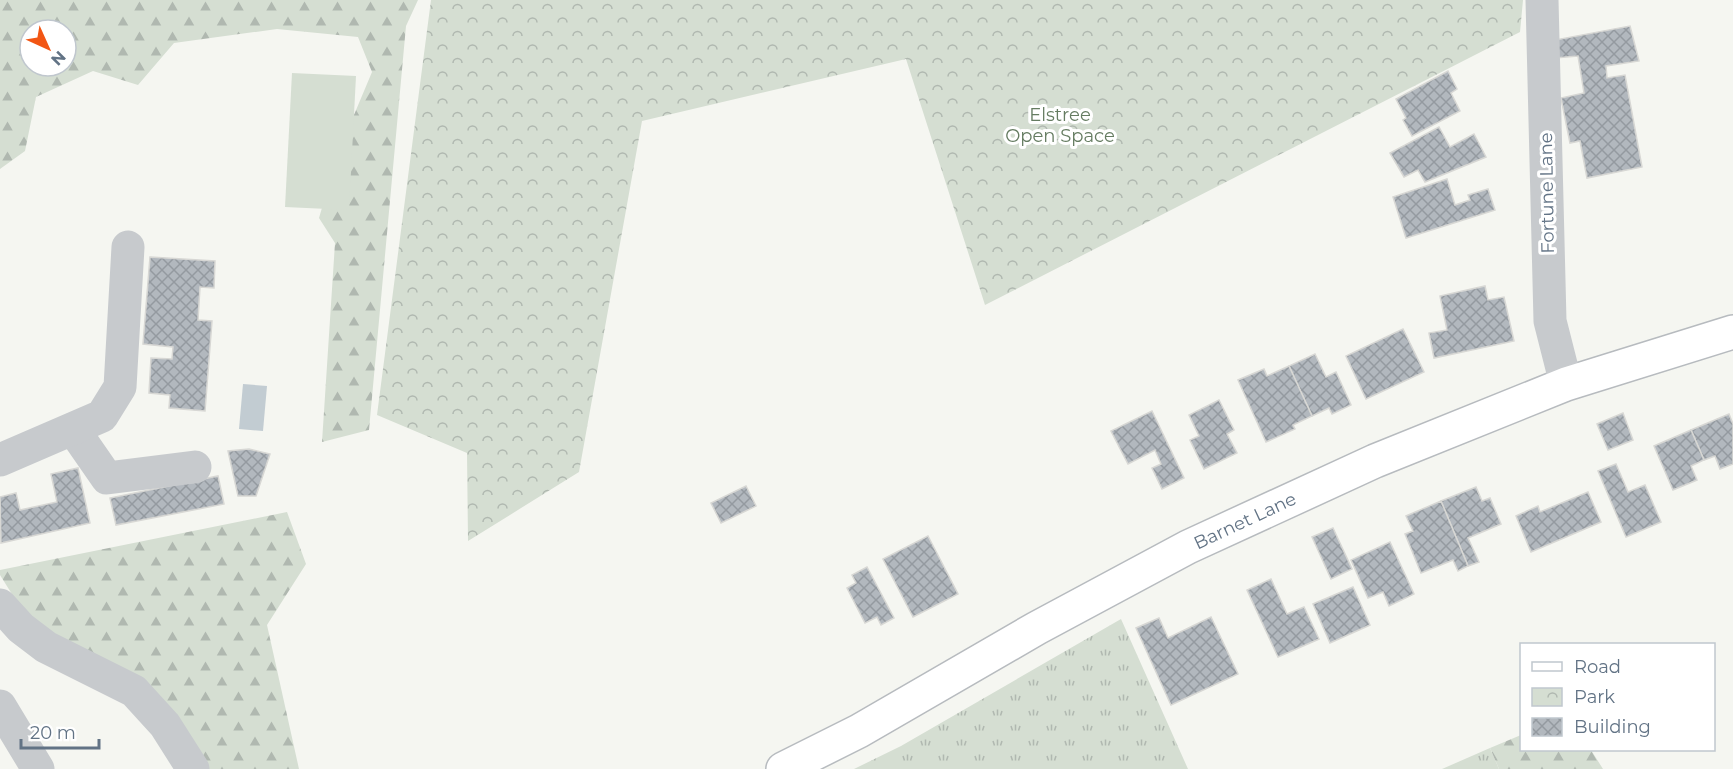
<svg xmlns="http://www.w3.org/2000/svg" width="1733" height="769" viewBox="0 0 1733 769" font-family="Montserrat,sans-serif">
<defs>
<pattern id="grass-tufts" width="24" height="20" patternUnits="userSpaceOnUse" patternTransform="scale(1.5)"><rect width="24" height="20" fill="#d5ded2"/><path d="M3 7l-1-3M5 7V3M7 7l1-3M15 17l-1-3M17 17v-4M19 17l1-3" fill="none" stroke="#b0b8b0"/></pattern>
<pattern id="forest-firs" width="22" height="20" patternUnits="userSpaceOnUse" patternTransform="scale(1.5)"><rect width="22" height="20" fill="#d5ded2"/><path d="M5 1l3.5 6h-7zM16 11l3.5 6h-7z" fill="#b0b8b0"/></pattern>
<pattern id="park-crowns" width="20" height="18" patternUnits="userSpaceOnUse" patternTransform="scale(1.5)"><rect width="20" height="18" fill="#d5ded2"/><path d="M2 6a3 3 0 1 1 6 0M12 15a3 3 0 1 1 6 0" fill="none" stroke="#b0b8b0"/></pattern>
<pattern id="building-cross-hatch" width="8" height="8" patternUnits="userSpaceOnUse" patternTransform="scale(1.5)"><rect width="8" height="8" fill="#b2b8be"/><path d="M0 0l8 8M0 8l8-8" fill="none" stroke="#949aa0"/></pattern>
</defs>
<rect width="100%" height="100%" fill="#f5f6f1"/>
<g fill="url(#grass-tufts)">
<polygon points="1121,619 1188,769 854,769 901,746"/>
<polygon points="1490,748 1499,769 1442,769"/>
</g>
<g fill="url(#forest-firs)" fill-rule="evenodd">
<path d="M0,0h418l-12,26 -37,404 -47,12 13,-199 -16,-25 19,-65 34,-81 -14,-35 -81,-8 -103,14 -36,42 -45,-14 -57,26 -11,54 -25,18zM30,30h36v36h-36z"/>
<polygon points="287,512 306,564 267,625 299,769 204,769 20,607 0,575 0,570"/>
<polygon points="1521,735 1522,750 1591,750 1603,769 1499,769 1490,748"/>
</g>
<polygon fill="url(#park-crowns)" points="431,0 1523,0 1520,32 985,305 906,59 642,121 579,472 468,541 467,453 377,415"/>
<polygon fill="#d5ded2" points="292,73 356,76 349,210 285,207"/>
<polygon fill="#c2ccd2" points="243,384 267,386 263,431 239,429"/>
<g fill="url(#building-cross-hatch)" stroke="#d7d7d4" stroke-width="1.5">
<polygon points="1630,26 1639,61 1606,66 1607,78 1625,75 1642,167 1587,178 1580,141 1570,143 1561,98 1584,93 1578,56 1555,58 1555,40"/>
<polygon points="1448,71 1457,89 1451,93 1460,111 1412,136 1403,120 1406,118 1396,99"/>
<polygon points="1439,127 1450,147 1474,134 1486,157 1425,182 1418,170 1404,177 1390,153"/>
<polygon points="1447,179 1455,205 1470,200 1468,195 1488,189 1495,210 1406,238 1393,197"/>
<polygon points="150,257 215,261 214,288 200,287 198,320 212,321 205,411 169,408 170,395 149,393 151,358 172,359 173,347 143,344"/>
<polygon points="1485,286 1488,300 1504,297 1514,341 1434,358 1429,333 1447,330 1440,296"/>
<polygon points="1403,329 1424,372 1366,399 1346,356"/>
<polygon points="1315,354 1326,377 1336,372 1351,405 1332,414 1329,408 1312,416 1289,366"/>
<polygon points="1289,366 1312,416 1293,425 1295,429 1266,442 1238,380 1264,369 1267,376"/>
<polygon points="1219,400 1234,430 1227,434 1237,453 1204,469 1190,440 1199,436 1189,415"/>
<polygon points="1152,411 1184,478 1162,489 1152,468 1161,464 1155,450 1128,464 1111,431"/>
<polygon points="1623,413 1633,440 1608,450 1597,424"/>
<polygon points="1729,414 1733,424 1733,464 1720,469 1715,456 1704,460 1691,430"/>
<polygon points="1691,430 1704,460 1691,466 1697,480 1673,490 1654,446"/>
<polygon points="249,449 270,454 256,496 238,496 228,451"/>
<polygon points="1616,464 1628,492 1645,485 1661,522 1626,537 1598,471"/>
<polygon points="78,468 90,523 1,543 0,497 16,493 20,510 57,502 51,474"/>
<polygon points="218,476 224,504 116,525 110,498"/>
<polygon points="746,486 756,506 721,523 711,503"/>
<polygon points="1476,487 1482,501 1490,498 1501,524 1468,538 1479,562 1468,566 1441,501"/>
<polygon points="1588,492 1601,522 1531,552 1516,516 1538,506 1540,512"/>
<polygon points="1441,501 1468,566 1458,571 1453,560 1421,573 1405,534 1413,531 1406,516"/>
<polygon points="1333,528 1352,569 1331,579 1312,537"/>
<polygon points="928,536 958,594 913,617 883,559"/>
<polygon points="1390,542 1414,594 1389,606 1383,592 1368,598 1351,560"/>
<polygon points="867,567 894,618 881,625 877,617 865,623 847,588 856,583 852,575"/>
<polygon points="1271,579 1287,614 1304,607 1319,639 1278,657 1247,590"/>
<polygon points="1353,587 1370,625 1330,643 1313,604"/>
<polygon points="1211,617 1238,674 1171,705 1136,628 1159,618 1168,638"/>
</g>
<g fill="none" stroke-linecap="round" stroke-linejoin="round">
<defs>
<polyline id="major" points="783,769 859,731 1037,628 1188,547 1375,461 1566,384 1733,332"/>
</defs>
<use href="#major" stroke="#b7bbbf" stroke-width="36"/>
<g stroke="#c7cacd" stroke-width="33">
<polyline points="1542,0 1550,321 1566,384"/>
<polyline points="73,429 107,478 195,467"/>
<polyline points="0,460 102,416 120,387 128,247"/>
<polyline points="0,605 21,628 46,647 134,691 165,725 193,769"/>
<polyline points="0,706 38,769"/>
</g>
<use href="#major" stroke="#fff" stroke-width="33"/>
</g>
<g text-anchor="middle" dominant-baseline="central" stroke-width="6" stroke-linejoin="round" paint-order="stroke">
<g font-size="18" fill="#657c61" stroke="#fff">
<text x="1060" y="115">Elstree<tspan x="1060" dy="21">Open Space</tspan></text>
</g>
<g font-size="18" fill="#627385" stroke="#fff">
<text transform="translate(1547 193) rotate(-91)">Fortune Lane</text>
<text transform="translate(1245 521) rotate(-25)">Barnet Lane</text>
</g>
</g>
<rect x="1520" y="643" width="195" height="108" fill="#ffffff" stroke="#c0c7ce" stroke-width="1.5"/>
<rect x="1532" y="662" width="30" height="9" fill="#ffffff" stroke="#c0c7ce" stroke-width="1.5"/>
<text x="1574" y="673" font-size="18" fill="#627385">Road</text>
<rect x="1532" y="688" width="30" height="18" fill="url(#park-crowns)" stroke="#c0c7ce" stroke-width="1.5"/>
<text x="1574" y="703" font-size="18" fill="#627385">Park</text>
<rect x="1532" y="718" width="30" height="18" fill="url(#building-cross-hatch)" stroke="#c0c7ce" stroke-width="1.5"/>
<text x="1574" y="733" font-size="18" fill="#627385">Building</text>
<g transform="translate(48 48) rotate(135)"><circle r="28" fill="#ffffff" stroke="#c0c7ce" stroke-width="1.5"/>
<path d="M0-4.5L10 22L0 15L-10 22Z" fill="#f25614"/>
<text y="-9" font-size="16" font-weight="bold" text-anchor="middle" fill="#627385">N</text>
</g>
<path d="M21 739v9h78v-9" fill="none" stroke="#627385" stroke-width="3"/>
<text x="30" y="739" font-size="18" fill="#627385" stroke="#ffffff" stroke-width="4.5" paint-order="stroke">20 m</text>
</svg>
